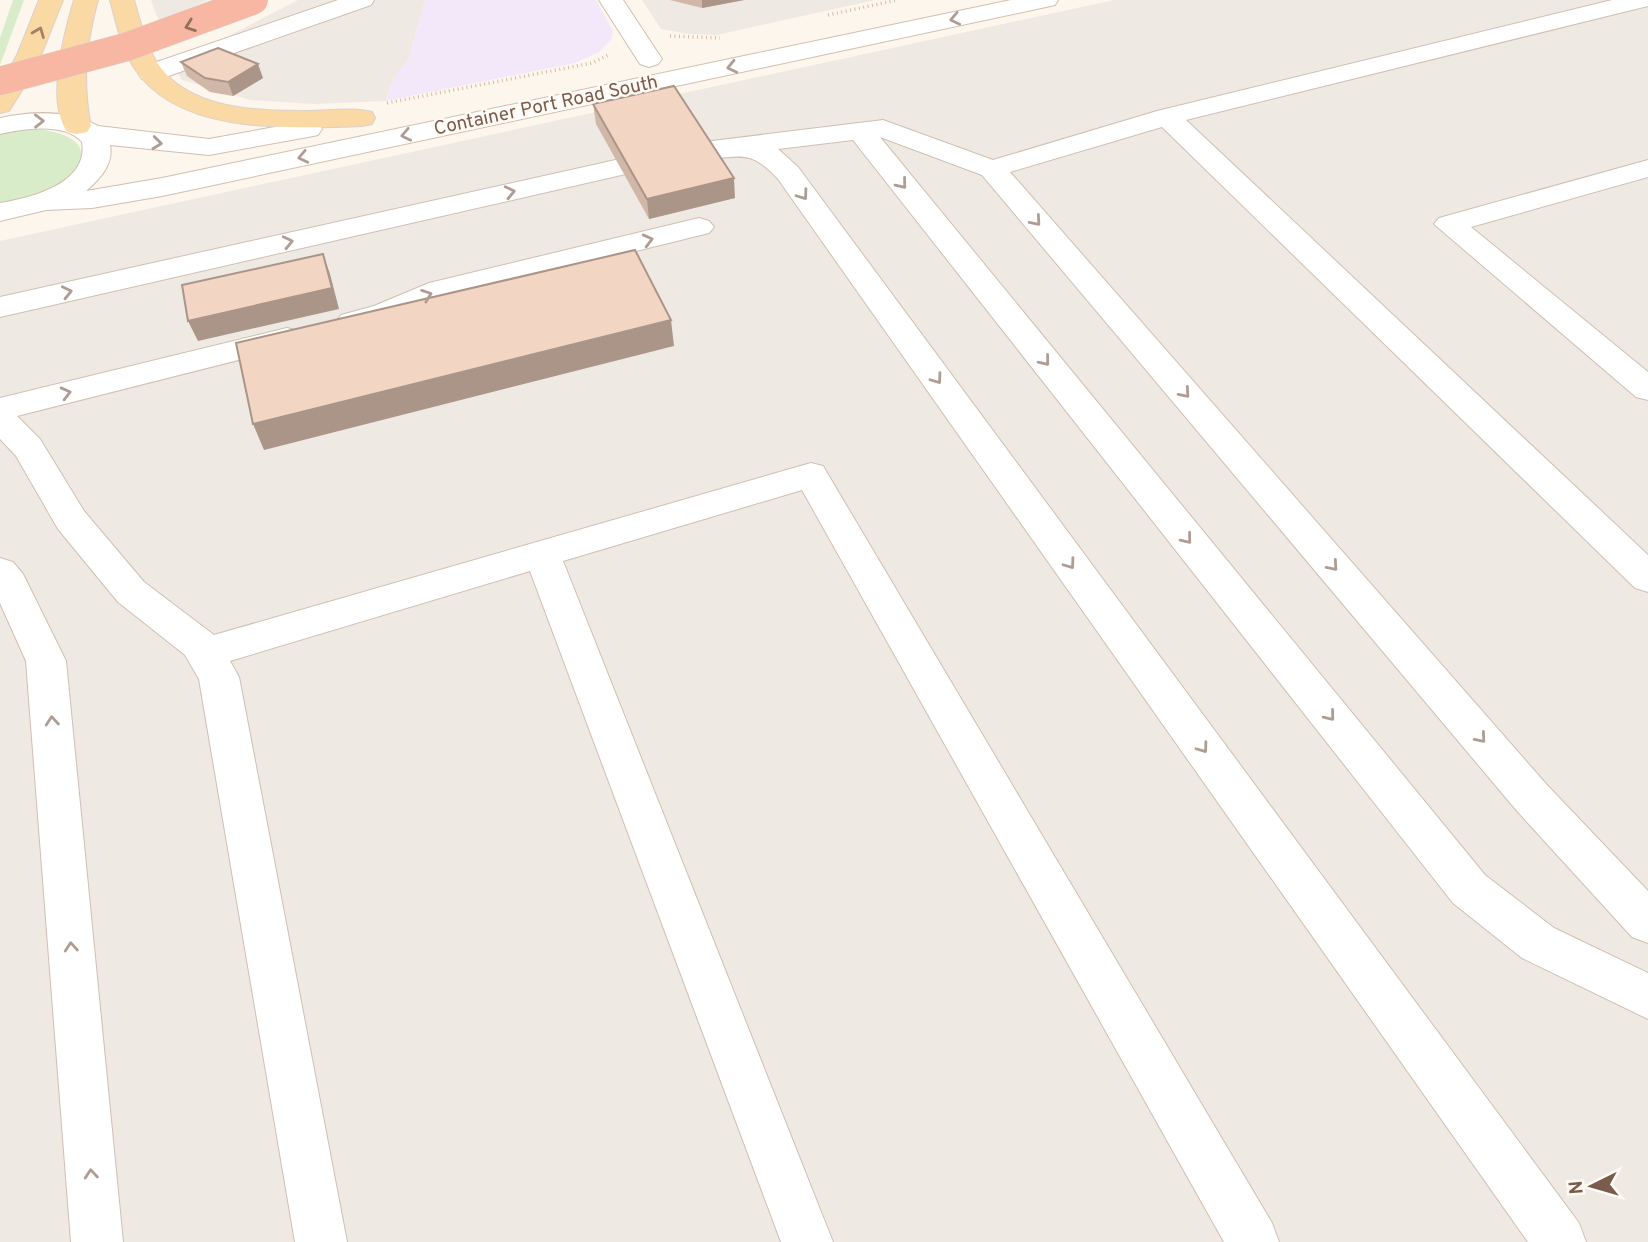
<svg xmlns="http://www.w3.org/2000/svg" width="1648" height="1242" viewBox="0 0 1648 1242" font-family="Overpass,sans-serif">
<rect width="100%" height="100%" fill="#fdf6ec"/>
<g fill="#efe9e4">
<polygon points="151,0 208,0 159,22"/>
<polygon points="298,0 425,0 408,61 393,79 386,101 313,104 250,100 182,80 168,58 215,43"/>
<polygon points="642,0 875,0 717,35 688,34 661,29"/>
<polygon points="1114,0 1648,0 1648,1242 0,1242 0,241"/>
</g>
<polygon fill="#f3e8fa" points="425,0 596,0 613,31 611,40 599,52 575,63 386,101 393,79 408,61"/>
<g fill="#d8ecc9">
<polygon points="13,0 24,0 0,65 0,38"/>
<path d="M34,129c48,3 68,29 19,58 -16,9 -35,14 -53,16v-69z"/>
</g>
<g fill="none" stroke-linecap="round" stroke-linejoin="round">
<defs>
<g id="minor">
<polygon points="338,0 374,0 371,5 160,79 151,81 142,79 138,73 142,67"/>
<polygon points="599,0 623,0 662,59 658,64 649,67 640,64"/>
<path d="M1011,0h47l-3,5 -9,2 -884,189 -70,12 -46,2 -46,11v-18c32,-5 89,-20 82,-61 -18,-20 -58,-13 -82,-8v-16c32,-7 69,-8 98,8l111,13 99,-18 10,2 4,6 -4,6 -10,2 -99,18 -99,-10c4,19 -10,34 -24,46l6,-1 70,-12z"/>
<path d="M1612,0h36v6l-462,114 462,435v37l-13,-4 -473,-461 -152,45 537,613 101,106v52l-16,-6 -115,-126 -535,-636 -102,-38 605,738 69,53 94,45v46l-126,-61 -69,-55 -600,-763 -75,9 20,18 781,1056 7,19h-58l-750,-1063c-35,-38 -45,-14 -84,-23l-4,-6 4,-6 10,-2 179,-22 110,40 164,-49z"/>
<polygon points="620,159 630,161 634,167 630,173 0,317 0,297"/>
<polygon points="1648,160 1648,177 1471,227 1648,372 1648,400 1636,397 1434,224 1439,218"/>
<polygon points="699,218 709,221 714,227 709,233 450,297 396,320 352,332 341,329 336,322 341,315 374,306 429,283"/>
<polygon points="287,328 298,331 303,338 298,345 17,416 40,439 84,511 144,582 214,635 811,463 823,466 1272,1223 1279,1242 1224,1242 802,490 563,561 833,1242 781,1242 530,571 230,661 239,677 347,1242 295,1242 199,679 185,655 118,602 58,529 16,456 0,439 0,398"/>
<polygon points="0,558 13,562 23,574 66,661 123,1242 71,1242 26,661 0,603"/>
</g>
<g id="major">
<polygon points="39,0 63,0 36,68 9,111 0,113 0,86 17,55"/>
<path d="M74,0h24c-12,43 -16,82 -7,126l-4,6 -10,2 -10,-2c-21,-32 -3,-98 7,-132z"/>
<path d="M110,0h24c6,20 11,43 22,61 30,49 101,50 151,50 21,0 44,-4 65,1l3,6 -3,6 -10,2c-71,2 -186,10 -229,-60 -12,-20 -17,-44 -23,-66z"/>
</g>
</defs>
<use href="#minor" stroke="#d1beb0" stroke-width="2"/>
<use href="#major" stroke="#dad1cd" stroke-width="2"/>
<g stroke="#d9b8a5" stroke-width="3.5" stroke-dasharray="1 3.5" stroke-linecap="butt">
<polyline points="828,15 897,0"/>
<polyline points="670,36 720,38"/>
<polyline points="387,103 592,63 610,54"/>
</g>
<use href="#minor" fill="#fff" fill-rule="evenodd"/>
<use href="#major" fill="#fbd9a5" fill-rule="evenodd"/>
<defs>
<polyline id="highway-bridge" points="0,81 126,47 254,0"/>
</defs>
<use href="#highway-bridge" stroke="#dad1cd" stroke-width="29" stroke-linecap="butt"/>
<use href="#highway-bridge" stroke="#f7b7a3" stroke-width="28"/>
</g>
<g fill="#d1b7a8">
<polygon points="670,0 744,0 702,8"/>
<polygon points="181,62 263,78 233,96 210,92 187,76"/>
<polygon points="593,104 735,198 649,219 596,124"/>
</g>
<g fill="#aa9588">
<polygon points="702,0 744,0 702,8"/>
<polygon points="258,64 263,78 233,96 228,82"/>
<polygon points="734,178 735,198 649,219 647,199"/>
<polygon points="323,254 330,274 339,309 198,341 188,321"/>
<polygon points="671,320 674,346 264,450 253,424"/>
</g>
<g fill="#f3d5c3" stroke="#aa9588" stroke-width="2">
<polygon points="218,48 258,64 228,82 205,78 181,62"/>
<polygon points="674,86 734,178 647,199 593,104"/>
<polygon points="635,250 671,320 253,424 236,343"/>
<polygon points="323,254 332,288 188,321 182,285"/>
</g>
<defs><path id="oneway-chevron" d="M-2-3.5L2.5 0L-2 3.5" fill="none" stroke-width="1.6" stroke-linecap="round" stroke-linejoin="round" transform="scale(1.75)"/></defs>
<g stroke="#af9d94">
<use href="#oneway-chevron" transform="translate(955 19) rotate(168)"/>
<use href="#oneway-chevron" transform="translate(732 67) rotate(167)"/>
<use href="#oneway-chevron" transform="translate(39 121) rotate(-1)"/>
<use href="#oneway-chevron" transform="translate(406 135) rotate(168)"/>
<use href="#oneway-chevron" transform="translate(157 143) rotate(6)"/>
<use href="#oneway-chevron" transform="translate(303 157) rotate(168)"/>
<use href="#oneway-chevron" transform="translate(902 184) rotate(51)"/>
<use href="#oneway-chevron" transform="translate(510 192) rotate(-13)"/>
<use href="#oneway-chevron" transform="translate(803 195) rotate(54)"/>
<use href="#oneway-chevron" transform="translate(1036 221) rotate(49)"/>
<use href="#oneway-chevron" transform="translate(648 240) rotate(-14)"/>
<use href="#oneway-chevron" transform="translate(288 242) rotate(-13)"/>
<use href="#oneway-chevron" transform="translate(67 292) rotate(-13)"/>
<use href="#oneway-chevron" transform="translate(427 295) rotate(-20)"/>
<use href="#oneway-chevron" transform="translate(1045 361) rotate(51)"/>
<use href="#oneway-chevron" transform="translate(937 379) rotate(54)"/>
<use href="#oneway-chevron" transform="translate(66 393) rotate(-14)"/>
<use href="#oneway-chevron" transform="translate(1185 393) rotate(49)"/>
<use href="#oneway-chevron" transform="translate(1187 539) rotate(51)"/>
<use href="#oneway-chevron" transform="translate(1070 564) rotate(54)"/>
<use href="#oneway-chevron" transform="translate(1333 566) rotate(49)"/>
<use href="#oneway-chevron" transform="translate(1330 716) rotate(51)"/>
<use href="#oneway-chevron" transform="translate(52 721) rotate(-95)"/>
<use href="#oneway-chevron" transform="translate(1481 738) rotate(49)"/>
<use href="#oneway-chevron" transform="translate(1203 748) rotate(54)"/>
<use href="#oneway-chevron" transform="translate(71 947) rotate(-95)"/>
<use href="#oneway-chevron" transform="translate(91 1174) rotate(-95)"/>
</g>
<use stroke="#936e5e" href="#oneway-chevron" transform="translate(190 26) rotate(160)"/>
<use stroke="#a18267" href="#oneway-chevron" transform="translate(39 32) rotate(-68)"/>
<g text-anchor="middle" dominant-baseline="central" stroke-width="5" stroke-linejoin="round" paint-order="stroke">
<g font-size="19" fill="#7a5c4d" stroke="#fffaf3">
<text transform="translate(546 106) rotate(-12)">Container Port Road South</text>
</g>
</g>
<g transform="translate(1592 1186) rotate(265)" stroke="#fffaf3" stroke-width="5" paint-order="stroke">
<path d="M0-5L12 26L0 18L-12 26Z" fill="#7a5c4d"/>
<text y="-10" font-size="19" font-weight="bold" text-anchor="middle" fill="#7a5c4d">N</text>
</g>
</svg>
